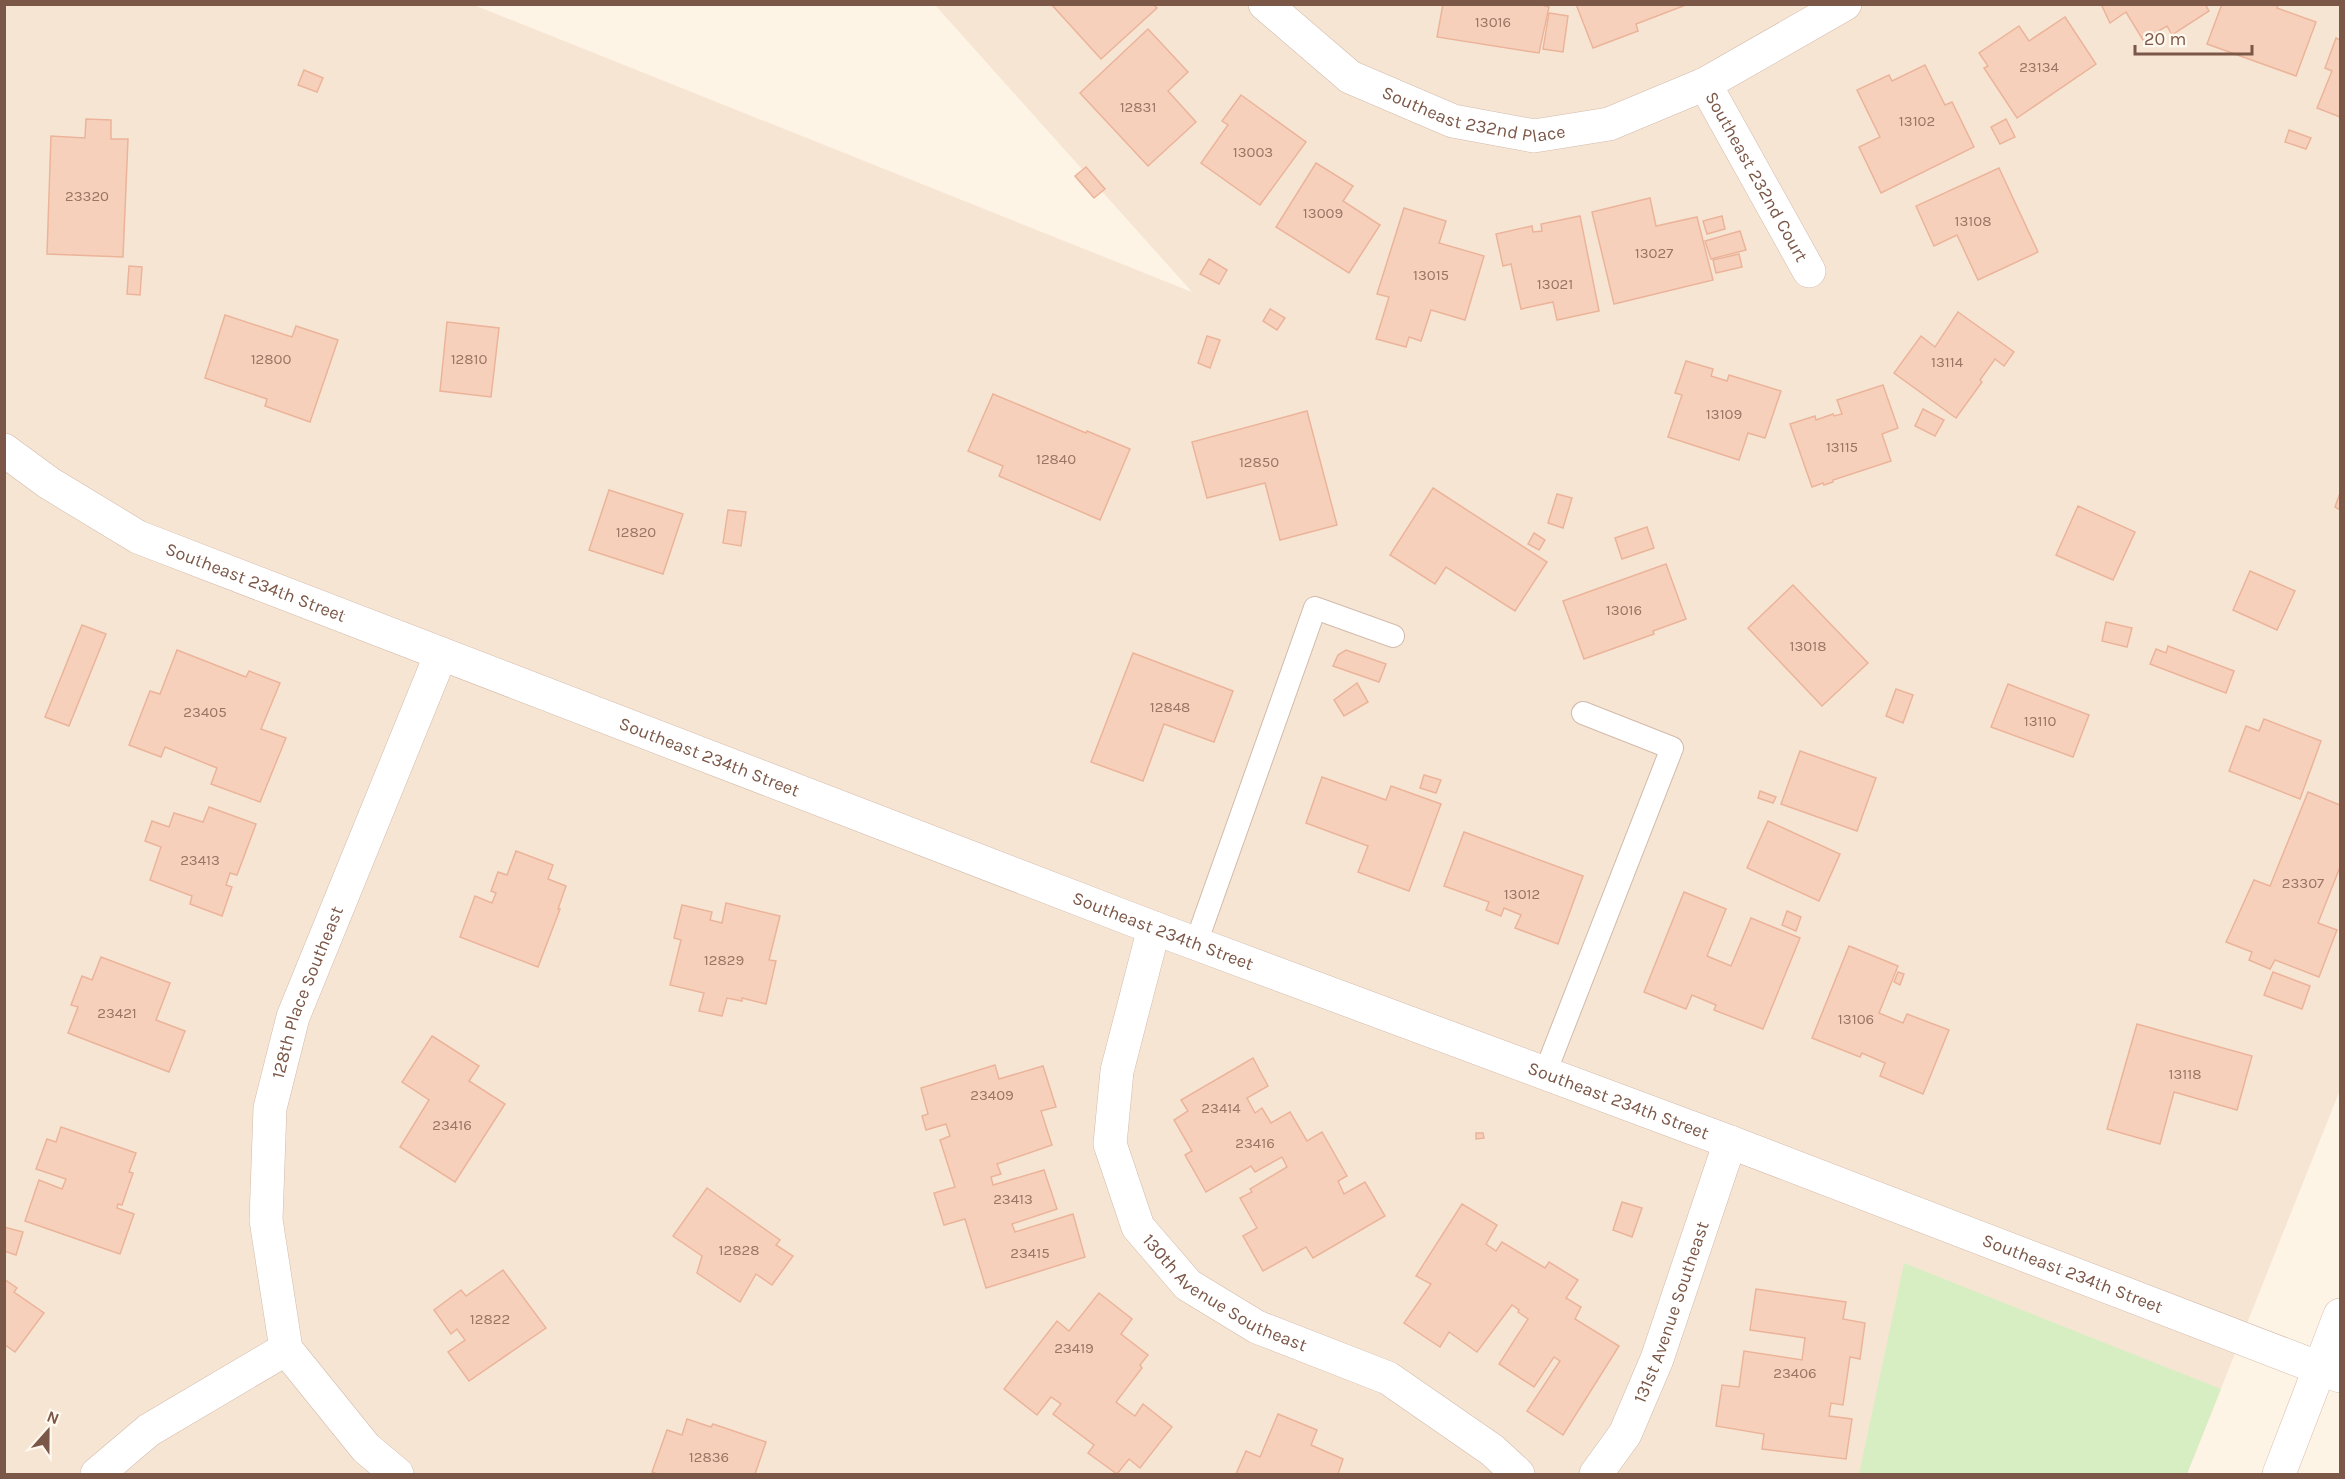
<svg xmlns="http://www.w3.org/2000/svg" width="2345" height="1479" viewBox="0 0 2345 1479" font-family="Karla,sans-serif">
<rect width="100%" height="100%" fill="#fef4e6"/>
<polygon fill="#f7e5d4" points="5,5 474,5 1192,292 935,5 2340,5 2340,1090 2187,1474 5,1474"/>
<polygon fill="#d7eec3" points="1904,1263 2221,1389 2187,1474 1859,1474"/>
<g fill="#f7d0bb" stroke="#ebb49a" stroke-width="1.5">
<polygon points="1051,4 1153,4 1157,8 1101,59"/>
<polygon points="1443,4 1538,4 1549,7 1539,53 1437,37"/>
<polygon points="1576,4 1685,4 1686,5 1636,24 1638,31 1593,48"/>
<polygon points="2101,4 2205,4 2209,11 2172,35 2167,26 2143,40 2126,12 2110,23"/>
<polygon points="2222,4 2278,4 2277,8 2316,22 2296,76 2207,44"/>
<polygon points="1549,13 1568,16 1563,52 1543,49"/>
<polygon points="2065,17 2096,64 2017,118 1984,68 1988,66 1979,53 2019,26 2029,41"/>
<polygon points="1148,29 1188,72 1168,91 1196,122 1148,166 1080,93"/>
<polygon points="2336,38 2340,40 2340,117 2317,108 2332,71 2325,68"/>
<polygon points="1925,65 1945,105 1952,102 1974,147 1881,193 1859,147 1880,137 1857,90 1889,75 1892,81"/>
<polygon points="304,70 323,78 317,92 298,85"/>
<polygon points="1241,95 1306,142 1260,205 1201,163 1228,125 1222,121"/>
<polygon points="86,119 111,120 111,139 128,139 123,257 47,254 51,136 85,138"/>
<polygon points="2006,119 2015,137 2000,144 1991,127"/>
<polygon points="2289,130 2311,138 2306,149 2285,142"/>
<polygon points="1316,163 1353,186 1343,201 1380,225 1349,273 1276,227"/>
<polygon points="1086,167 1105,189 1094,198 1075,176"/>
<polygon points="1999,168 2038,252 1978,280 1957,235 1934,246 1916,206"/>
<polygon points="1650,198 1656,226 1697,217 1713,280 1614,304 1592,212"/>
<polygon points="1404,208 1446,221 1439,243 1484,256 1465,320 1431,310 1421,341 1409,337 1406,347 1376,339 1389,297 1377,294"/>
<polygon points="1580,216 1599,311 1557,320 1553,302 1521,309 1511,264 1503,266 1496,234 1532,226 1533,232 1542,231 1541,224"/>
<polygon points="1722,216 1725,229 1707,234 1703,221"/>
<polygon points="1740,231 1746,250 1711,259 1705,241"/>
<polygon points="1739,254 1742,267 1716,273 1713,260"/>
<polygon points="1209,259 1227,270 1219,284 1200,274"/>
<polygon points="129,266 142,267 140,295 127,294"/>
<polygon points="1270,309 1285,318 1277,330 1263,321"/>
<polygon points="1958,312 2014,352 2004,366 1995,359 1980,380 1982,382 1956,418 1894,373 1921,336 1935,347"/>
<polygon points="225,315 292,337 296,326 338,340 310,422 265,406 267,399 205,378"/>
<polygon points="447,322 499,328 491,397 440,391"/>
<polygon points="1207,336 1220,340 1210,368 1198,363"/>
<polygon points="1686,361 1713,369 1711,376 1727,381 1729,375 1781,391 1765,438 1748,433 1739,460 1668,437 1682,395 1675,393"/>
<polygon points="1883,385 1898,428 1882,434 1891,461 1833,480 1833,482 1824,485 1823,483 1812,487 1790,424 1815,416 1816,420 1833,414 1834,416 1842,414 1837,400"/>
<polygon points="993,394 1086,433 1087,431 1130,449 1100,520 999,476 1003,466 968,451"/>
<polygon points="1923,409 1944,420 1935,436 1915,426"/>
<polygon points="1307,411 1337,525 1280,540 1265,483 1207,498 1192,442"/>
<polygon points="1433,488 1547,562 1515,611 1446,567 1435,584 1390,555"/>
<polygon points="609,490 683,514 663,574 589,550"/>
<polygon points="2340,493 2340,510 2335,507"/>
<polygon points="1557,494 1572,498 1563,528 1548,523"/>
<polygon points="2078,506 2135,532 2113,580 2056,555"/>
<polygon points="728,510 746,512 741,546 723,543"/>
<polygon points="1647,527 1654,548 1622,559 1615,538"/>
<polygon points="1534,533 1545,540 1539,550 1528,544"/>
<polygon points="1666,564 1686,619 1653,631 1654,634 1584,659 1563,601"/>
<polygon points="2250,571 2295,591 2277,630 2233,610"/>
<polygon points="1793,585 1868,663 1822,706 1748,628"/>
<polygon points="2106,622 2132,628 2127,647 2102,641"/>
<polygon points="82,625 106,634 69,726 45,717"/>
<polygon points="2168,646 2234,671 2226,693 2150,664 2156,649 2166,653"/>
<polygon points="177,650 246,677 249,671 280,683 261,729 286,738 260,802 211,784 217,768 165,747 161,757 129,745 150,691 160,694"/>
<polygon points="1346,650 1386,664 1379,682 1333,666 1338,655"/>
<polygon points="1133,653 1233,691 1214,742 1164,724 1143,781 1091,762"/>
<polygon points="1357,683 1368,702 1344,716 1334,700"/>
<polygon points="2008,684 2089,715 2073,757 1991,727"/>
<polygon points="1896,689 1913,695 1903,723 1886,716"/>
<polygon points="2264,719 2321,741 2300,799 2229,771 2246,726 2259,731"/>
<polygon points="1800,751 1876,778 1857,831 1781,804"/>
<polygon points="1424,775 1441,780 1436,793 1420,788"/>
<polygon points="1322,777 1386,800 1391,786 1441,804 1409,891 1358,872 1368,846 1306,823"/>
<polygon points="1760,791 1776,797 1773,803 1758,798"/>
<polygon points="2308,792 2340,805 2340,867 2318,923 2337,930 2319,977 2275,960 2270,969 2249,960 2252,952 2226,942 2254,880 2270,886"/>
<polygon points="209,807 256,824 237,875 230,873 226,885 232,887 222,916 190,904 192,896 150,880 161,847 145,841 152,821 169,827 174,813 203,822"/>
<polygon points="1768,821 1840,854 1819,901 1747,868"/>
<polygon points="1464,832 1583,876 1558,944 1515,928 1521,915 1504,908 1501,916 1486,910 1489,902 1444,886"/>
<polygon points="516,851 553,865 548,879 566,886 558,909 560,909 538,967 460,937 475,896 492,903 496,893 491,891 498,872 507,875"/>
<polygon points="1684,892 1726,909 1707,956 1731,966 1751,918 1800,938 1763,1029 1714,1010 1716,1005 1692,995 1686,1009 1644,992"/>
<polygon points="726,903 780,916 769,960 776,961 766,1004 742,998 742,1001 727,998 722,1016 699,1011 704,993 670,985 681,940 674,938 682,905 712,912 710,920 722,923"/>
<polygon points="1787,911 1801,917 1796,931 1782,925"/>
<polygon points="1849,946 1898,966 1879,1013 1903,1023 1907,1014 1949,1030 1923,1094 1880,1076 1885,1063 1862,1053 1860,1057 1812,1038"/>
<polygon points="101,957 170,983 156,1020 185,1031 169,1072 68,1033 78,1007 71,1005 82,976 92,980"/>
<polygon points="1898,972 1904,974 1900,985 1894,982"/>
<polygon points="2273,972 2310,986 2302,1009 2264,995"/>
<polygon points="2137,1024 2252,1056 2237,1110 2174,1092 2160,1144 2107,1129"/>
<polygon points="432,1036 479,1066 469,1081 505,1104 455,1182 400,1147 429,1100 402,1082"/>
<polygon points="1253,1058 1268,1086 1247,1098 1255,1113 1262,1108 1271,1123 1290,1112 1307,1141 1322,1132 1347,1176 1338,1181 1344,1194 1365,1182 1385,1216 1313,1258 1306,1247 1263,1271 1243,1236 1257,1228 1240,1198 1252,1192 1250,1189 1287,1167 1282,1157 1255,1172 1251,1166 1206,1192 1185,1155 1192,1151 1174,1120 1188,1111 1181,1100"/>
<polygon points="995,1065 999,1079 1043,1066 1056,1107 1041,1111 1052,1145 997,1164 1001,1174 991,1177 993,1185 1044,1170 1057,1209 1012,1224 1015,1232 1073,1214 1085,1257 986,1288 965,1219 944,1225 934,1193 955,1187 940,1140 950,1136 946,1124 926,1130 922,1116 928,1114 921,1088"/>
<polygon points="61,1127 136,1153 129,1172 133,1173 122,1205 118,1204 117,1208 134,1214 120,1254 25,1221 39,1180 62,1189 66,1179 36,1169 47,1139 56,1142"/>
<polygon points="1476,1133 1483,1133 1484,1138 1476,1139"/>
<polygon points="707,1188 780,1240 776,1245 793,1256 772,1285 756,1274 740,1302 697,1273 702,1256 673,1236"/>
<polygon points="1622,1202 1642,1208 1632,1237 1613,1230"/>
<polygon points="1462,1204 1497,1225 1486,1244 1496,1251 1502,1242 1545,1268 1549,1262 1578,1280 1566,1298 1581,1307 1575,1319 1619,1346 1563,1435 1527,1411 1560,1361 1554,1357 1534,1387 1499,1364 1528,1319 1518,1312 1519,1310 1512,1305 1477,1352 1449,1332 1440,1347 1404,1323 1431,1284 1416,1276"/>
<polygon points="4,1227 23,1232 16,1255 4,1251"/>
<polygon points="503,1270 546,1328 469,1381 448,1352 465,1340 457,1329 451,1334 434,1310 461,1290 466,1296"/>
<polygon points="4,1279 17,1288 14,1292 44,1313 15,1352 4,1344"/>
<polygon points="1756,1289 1846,1302 1843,1319 1865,1323 1860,1359 1850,1357 1843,1405 1831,1403 1829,1416 1852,1419 1846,1459 1762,1449 1764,1434 1716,1426 1722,1385 1739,1387 1744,1351 1802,1360 1805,1338 1750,1330"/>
<polygon points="1099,1293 1132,1319 1121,1334 1148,1355 1140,1365 1142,1368 1116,1402 1135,1416 1143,1404 1172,1427 1140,1468 1129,1459 1117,1474 1088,1453 1094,1445 1053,1414 1061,1404 1051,1397 1037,1415 1004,1389 1057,1321 1069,1331"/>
<polygon points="1278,1414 1317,1430 1311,1445 1343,1459 1338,1474 1236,1474 1246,1451 1260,1457"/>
<polygon points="687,1419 711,1427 713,1424 766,1442 755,1474 658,1474 652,1472 667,1430 682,1435"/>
</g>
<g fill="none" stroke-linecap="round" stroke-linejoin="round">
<defs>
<g id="service">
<polyline points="1196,943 1315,608 1393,636"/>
<polyline points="1545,1073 1672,748 1583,713"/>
</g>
<g id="minor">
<path id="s1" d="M1265,4l85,73 103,44 81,15 75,-12 96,-40 140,-80"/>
<path id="s2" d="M1705,84l104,187"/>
<path id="s3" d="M4,450l45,33 89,54 1016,391 576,214 610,234"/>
<path id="s4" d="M1154,928l-37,143 -7,73 28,83 50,58 69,42 131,51 104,72 26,24"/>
<polyline points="97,1474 149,1430 286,1349"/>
<path id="s5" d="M397,1474l-31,-26 -80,-99 -20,-129 4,-112 23,-91 148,-363"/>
<path id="s6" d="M1596,1474l29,-40 32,-75 73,-217"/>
</g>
<polyline id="secondary" points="2279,1474 2340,1315"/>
</defs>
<use href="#service" stroke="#d2baaa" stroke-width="24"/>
<use href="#minor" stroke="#d2baaa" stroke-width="34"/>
<use href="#secondary" stroke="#d8bcaa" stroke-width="34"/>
<use href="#service" stroke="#fff" stroke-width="22"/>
<use href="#minor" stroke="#fff" stroke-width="33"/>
<use href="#secondary" stroke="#fff" stroke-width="33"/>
</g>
<g text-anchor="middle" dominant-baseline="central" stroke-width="5" stroke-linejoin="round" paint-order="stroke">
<g font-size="15" fill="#9a7564">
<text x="1493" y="22">13016</text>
<text x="2039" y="67">23134</text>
<text x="1138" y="107">12831</text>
<text x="1917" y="121">13102</text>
<text x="1253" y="152">13003</text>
<text x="87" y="196">23320</text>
<text x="1323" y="213">13009</text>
<text x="1973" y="221">13108</text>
<text x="1654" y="253">13027</text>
<text x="1431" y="275">13015</text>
<text x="1555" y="284">13021</text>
<text x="271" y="359">12800</text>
<text x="469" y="359">12810</text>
<text x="1947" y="362">13114</text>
<text x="1724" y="414">13109</text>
<text x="1842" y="447">13115</text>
<text x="1056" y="459">12840</text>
<text x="1259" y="462">12850</text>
<text x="636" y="532">12820</text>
<text x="1624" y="610">13016</text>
<text x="1808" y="646">13018</text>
<text x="1170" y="707">12848</text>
<text x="205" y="712">23405</text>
<text x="2040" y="721">13110</text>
<text x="200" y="860">23413</text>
<text x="2303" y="883">23307</text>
<text x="1522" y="894">13012</text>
<text x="724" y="960">12829</text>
<text x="117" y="1013">23421</text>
<text x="1856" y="1019">13106</text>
<text x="2185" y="1074">13118</text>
<text x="992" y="1095">23409</text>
<text x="1221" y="1108">23414</text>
<text x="452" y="1125">23416</text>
<text x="1255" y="1143">23416</text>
<text x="1013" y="1199">23413</text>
<text x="739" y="1250">12828</text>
<text x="1030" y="1253">23415</text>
<text x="490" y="1319">12822</text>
<text x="1074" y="1348">23419</text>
<text x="1795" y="1373">23406</text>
<text x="709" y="1457">12836</text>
</g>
<g font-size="18" fill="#7b5747" stroke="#fff8ef">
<text stroke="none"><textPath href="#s1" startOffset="243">Southeast 232nd Place</textPath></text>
<text stroke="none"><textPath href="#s2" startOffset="106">Southeast 232nd Court</textPath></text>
<text stroke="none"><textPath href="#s3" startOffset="286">Southeast 234th Street</textPath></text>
<text stroke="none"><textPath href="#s3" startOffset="772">Southeast 234th Street</textPath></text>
<text stroke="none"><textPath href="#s3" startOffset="1258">Southeast 234th Street</textPath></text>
<text stroke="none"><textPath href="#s5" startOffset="532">128th Place Southeast</textPath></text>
<text stroke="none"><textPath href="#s3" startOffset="1744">Southeast 234th Street</textPath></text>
<text stroke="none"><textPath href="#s3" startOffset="2230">Southeast 234th Street</textPath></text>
<text stroke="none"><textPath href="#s4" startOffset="420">130th Avenue Southeast</textPath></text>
<text stroke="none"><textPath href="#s6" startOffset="180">131st Avenue Southeast</textPath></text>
</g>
</g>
<rect width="2345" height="1479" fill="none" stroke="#7b5747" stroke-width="12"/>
<g transform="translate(48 1431) rotate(21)" stroke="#fff8ef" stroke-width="4.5" paint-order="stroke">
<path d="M0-4.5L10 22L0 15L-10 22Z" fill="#7b5747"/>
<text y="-9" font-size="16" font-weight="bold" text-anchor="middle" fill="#7b5747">N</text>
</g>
<path d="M2135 45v9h117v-9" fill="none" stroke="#7b5747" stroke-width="3"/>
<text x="2144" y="45" font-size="18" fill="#7b5747" stroke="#fff8ef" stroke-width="4.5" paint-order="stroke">20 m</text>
</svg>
